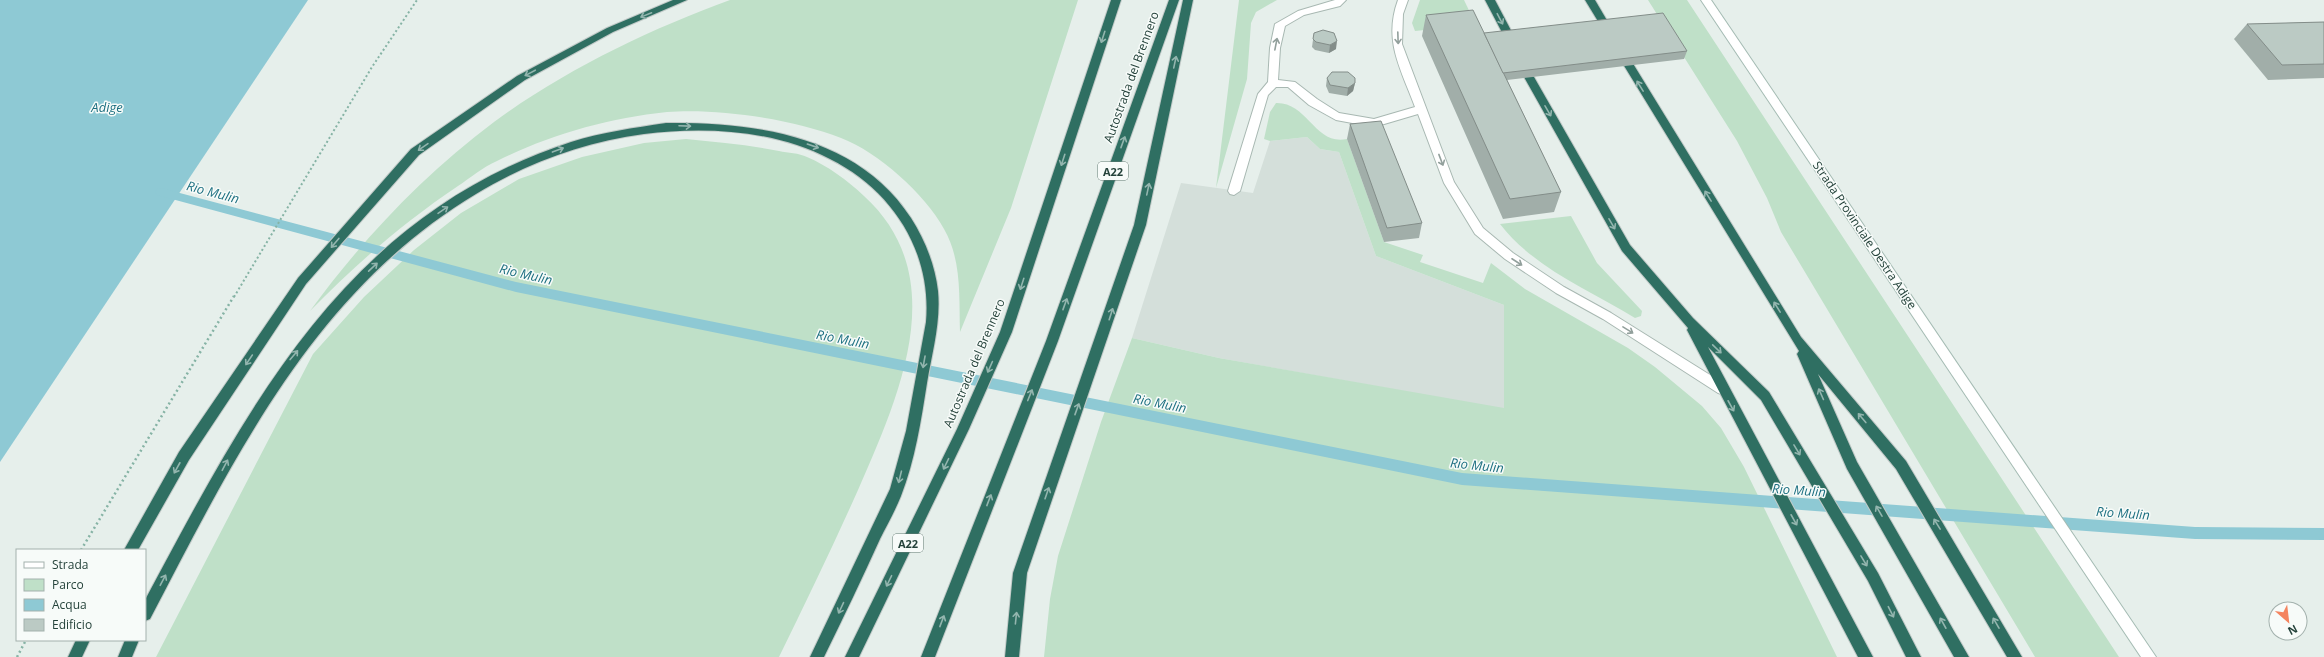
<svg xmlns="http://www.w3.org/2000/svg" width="2324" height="657" viewBox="0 0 2324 657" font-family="'Open Sans',sans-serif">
<rect width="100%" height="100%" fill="#e6efeb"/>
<polygon fill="#d4dfda" points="1307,137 1320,149 1339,152 1376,256 1504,305 1504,409 1219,358 1132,338 1181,183 1253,193 1270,141"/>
<g fill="#bfe0c8">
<path d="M730,0h348l-67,208 -51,124c-1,-34 2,-72 -16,-103 -19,-35 -66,-77 -103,-91 -48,-19 -123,-30 -174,-26 -59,6 -118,23 -170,49 -14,6 -27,17 -39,25 -55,37 -102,78 -148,125 52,-71 113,-136 184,-189 69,-51 156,-93 236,-122z"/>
<polygon points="1239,0 1277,0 1256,12 1251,23 1247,79 1216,188"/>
<polygon points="1420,0 1464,0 1476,25 1415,31 1412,23"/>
<polygon points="1648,0 1687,0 2119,657 2035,657 1781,232 1767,198 1737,141"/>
<path d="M1276,103c32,-1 39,43 71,36l37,103 39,13 -3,7 63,21 8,-20 34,26 103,59 27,19 47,39 19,22 23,39 93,190h-793l6,-58 8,-43 43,-134 31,-84 87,20 285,50v-103l-128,-49 -37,-104 -19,-3 -13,-12 -37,4 -6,-2 6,-27z"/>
<path d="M686,139c31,3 63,6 93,12 9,2 20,2 28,6 21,9 40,23 57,39 90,82 34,202 -6,294 -25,56 -52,112 -79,167h-623l157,-303 51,-57 50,-47 47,-37 58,-34 63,-22 62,-14z"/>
<path d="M1571,216l26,47 45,48 -1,5 -6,2c-46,-28 -101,-50 -135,-94z"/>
</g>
<polygon fill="#8ec9d4" points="0,0 308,0 0,462"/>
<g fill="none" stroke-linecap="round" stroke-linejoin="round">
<polygon fill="#8ec9d4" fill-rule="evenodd" points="161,188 516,282 1462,473 2195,527 2324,528 2324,540 2195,539 1462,485 516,292 157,195 155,192 157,189"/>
<defs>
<path id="lane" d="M1335,0h11l-6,6 -36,9 -19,11 -5,22 -2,32 17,2 22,17 22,14 35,6 41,-12c-14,-38 -32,-66 -17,-107h10l-5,14 -1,30 52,138 29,46 30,25 51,34 47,26 115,72 2,4 -2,4 -4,1 -4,-1 -115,-74 -47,-26 -51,-34 -30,-25 -31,-51 -26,-69 -44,13 -38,-7 -27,-15 -21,-18h-12l-8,8 -28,96 -6,4 -4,-1 -2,-3 30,-97 10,-12 2,-34 5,-24 23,-13z"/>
<polygon id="secondary" points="1701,0 1711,0 2156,657 2141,657"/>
<g id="highway">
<polygon points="673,0 687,0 613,32 525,80 419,155 306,284 189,460 138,550 124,550 179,452 298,278 411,149 517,76 607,28"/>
<polygon points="1111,0 1121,0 1012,332 969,429 859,657 845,657 957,429 1000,332"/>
<polygon points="1169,0 1179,0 1058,341 935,657 921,657 1046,341"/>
<polygon points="1183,0 1193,0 1146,225 1027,573 1019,657 1005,657 1013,573 1134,225"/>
<polygon points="1485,0 1495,0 1515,38 1514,40 1506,40"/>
<polygon points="1585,0 1595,0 1615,34 1613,36 1607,36"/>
<polygon points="1620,48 1624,49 1801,337 1906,461 2022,657 2007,657 1896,469 1818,374 1857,462 1969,657 1954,657 1847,469 1797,354 1799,351 1615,51"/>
<polygon points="1529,74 1534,77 1630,245 1693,318 1769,392 1878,573 1921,657 1906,657 1868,581 1761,400 1708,347 1873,657 1858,657 1687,330 1688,328 1622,251 1524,77"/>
<path d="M666,123c90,-1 192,13 245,95 14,22 24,47 27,73 3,31 -6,62 -11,92 -6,38 -12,77 -26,113 -6,15 -14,29 -21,43 -18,40 -37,79 -56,118h-14l80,-168 16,-58 20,-109c6,-71 -34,-132 -96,-163 -56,-29 -125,-33 -186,-25 -60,8 -117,29 -168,60 -162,97 -241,263 -326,425l-5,2v-21c105,-196 200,-384 426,-458 31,-10 63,-14 95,-19z"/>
<polygon points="76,640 90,640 82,657 68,657"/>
<polygon points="125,640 139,640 132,657 118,657"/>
</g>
</defs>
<use href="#lane" stroke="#a8b8b2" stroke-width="2"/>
<use href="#secondary" stroke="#a4bbb3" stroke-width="2"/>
<use href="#highway" stroke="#c2cac8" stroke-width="2"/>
<polyline stroke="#86b3a5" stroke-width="2" stroke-dasharray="2 2.5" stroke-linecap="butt" points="234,297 372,67 417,0"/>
<g stroke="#86b3a5" stroke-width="2.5" stroke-dasharray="2 3" stroke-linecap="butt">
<polyline points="81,550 234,296"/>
<polyline points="17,657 26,640"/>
</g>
<use href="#lane" fill="#fff" fill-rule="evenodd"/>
<use href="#secondary" fill="#fff" fill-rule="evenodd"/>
<use href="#highway" fill="#2f6f62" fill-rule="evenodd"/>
</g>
<g fill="#a1aea9">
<polygon points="1426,15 1484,33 1687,51 1684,59 1507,80 1561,192 1554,212 1503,219 1422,36"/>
<polygon points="2324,22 2324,78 2268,80 2234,39 2247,24"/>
<polygon points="1314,33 1336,49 1329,53 1315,50 1312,47"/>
<polygon points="1327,78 1355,83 1353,91 1347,96 1329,93 1326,86"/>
<polygon points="1350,124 1422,223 1419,238 1384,242 1347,139"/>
</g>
<g fill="#838d89">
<polygon points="1337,41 1336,49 1329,53 1330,45"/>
<polygon points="1355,83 1353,91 1347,96 1348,88"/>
</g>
<g fill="#bbcac4" stroke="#838d89">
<polygon points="1473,10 1561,192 1510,199 1426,15"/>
<polygon points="1663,13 1687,51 1503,73 1484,33"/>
<polygon points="2324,22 2324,64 2282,65 2247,24"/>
<polygon points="1323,30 1334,33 1337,41 1330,45 1316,42 1313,39 1314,33"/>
<polygon points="1332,72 1348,72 1355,78 1355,83 1348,88 1330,85 1327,78"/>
<polygon points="1381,121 1422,223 1387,228 1350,124"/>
</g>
<defs><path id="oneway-shaft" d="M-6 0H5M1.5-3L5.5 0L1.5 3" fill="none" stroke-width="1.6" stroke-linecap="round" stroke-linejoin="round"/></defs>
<g stroke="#93b5ae">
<use href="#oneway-shaft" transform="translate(646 15) rotate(158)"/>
<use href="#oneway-shaft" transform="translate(1500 19) rotate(62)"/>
<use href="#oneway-shaft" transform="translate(1103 37) rotate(108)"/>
<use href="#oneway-shaft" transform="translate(1175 62) rotate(-78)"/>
<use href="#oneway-shaft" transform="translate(530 73) rotate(152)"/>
<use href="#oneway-shaft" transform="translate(1640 86) rotate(-122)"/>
<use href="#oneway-shaft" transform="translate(1548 111) rotate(60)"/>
<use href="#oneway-shaft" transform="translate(685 126) rotate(2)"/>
<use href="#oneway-shaft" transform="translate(1123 142) rotate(-70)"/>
<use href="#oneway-shaft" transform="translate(813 146) rotate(19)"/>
<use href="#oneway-shaft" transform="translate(423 147) rotate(145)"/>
<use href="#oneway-shaft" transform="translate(558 150) rotate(-20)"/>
<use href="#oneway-shaft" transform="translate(1063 160) rotate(108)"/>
<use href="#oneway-shaft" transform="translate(1148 189) rotate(-78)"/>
<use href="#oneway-shaft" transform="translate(1708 196) rotate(-122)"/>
<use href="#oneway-shaft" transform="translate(443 210) rotate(-34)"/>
<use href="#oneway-shaft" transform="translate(1612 224) rotate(60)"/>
<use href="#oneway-shaft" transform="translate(335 243) rotate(130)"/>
<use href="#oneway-shaft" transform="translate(373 267) rotate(-43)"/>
<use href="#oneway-shaft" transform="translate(1022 284) rotate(108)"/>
<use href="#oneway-shaft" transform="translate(1065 304) rotate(-70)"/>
<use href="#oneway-shaft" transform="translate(1777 307) rotate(-122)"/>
<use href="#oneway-shaft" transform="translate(1111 314) rotate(-72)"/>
<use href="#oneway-shaft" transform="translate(1717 349) rotate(44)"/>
<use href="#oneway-shaft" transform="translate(294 355) rotate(-50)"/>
<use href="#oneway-shaft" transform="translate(249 360) rotate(124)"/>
<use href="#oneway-shaft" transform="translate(924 362) rotate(100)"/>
<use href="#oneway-shaft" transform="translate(990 367) rotate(114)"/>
<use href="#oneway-shaft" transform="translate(1821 394) rotate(-114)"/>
<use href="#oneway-shaft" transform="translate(1030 395) rotate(-68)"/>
<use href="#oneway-shaft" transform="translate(1731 406) rotate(61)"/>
<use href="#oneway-shaft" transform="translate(1077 409) rotate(-70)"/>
<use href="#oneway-shaft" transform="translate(1862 418) rotate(-130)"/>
<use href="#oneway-shaft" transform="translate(1797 450) rotate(59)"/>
<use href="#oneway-shaft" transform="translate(946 464) rotate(116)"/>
<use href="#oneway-shaft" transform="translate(225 465) rotate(-62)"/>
<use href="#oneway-shaft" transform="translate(177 468) rotate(119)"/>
<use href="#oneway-shaft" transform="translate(900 477) rotate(104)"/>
<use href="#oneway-shaft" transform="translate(1047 493) rotate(-71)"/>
<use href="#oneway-shaft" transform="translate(989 500) rotate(-69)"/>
<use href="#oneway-shaft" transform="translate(1879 511) rotate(-120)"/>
<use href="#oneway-shaft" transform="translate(1794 520) rotate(61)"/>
<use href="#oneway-shaft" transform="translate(1937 524) rotate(-122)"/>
<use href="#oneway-shaft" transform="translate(1864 561) rotate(59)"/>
<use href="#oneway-shaft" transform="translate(163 580) rotate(-62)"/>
<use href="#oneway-shaft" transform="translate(889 581) rotate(116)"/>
<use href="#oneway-shaft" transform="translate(841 608) rotate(115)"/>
<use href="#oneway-shaft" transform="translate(1891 612) rotate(63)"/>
<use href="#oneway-shaft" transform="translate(1016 618) rotate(-84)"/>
<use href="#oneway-shaft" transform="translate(942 621) rotate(-69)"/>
<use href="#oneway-shaft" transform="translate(1943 623) rotate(-119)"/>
<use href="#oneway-shaft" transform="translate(1996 623) rotate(-120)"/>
</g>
<g stroke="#92a09c">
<use href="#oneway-shaft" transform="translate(1398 38) rotate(88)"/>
<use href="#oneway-shaft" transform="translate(1276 44) rotate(-79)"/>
<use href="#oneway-shaft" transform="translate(1441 160) rotate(69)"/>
<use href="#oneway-shaft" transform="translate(1517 262) rotate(33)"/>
<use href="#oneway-shaft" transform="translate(1628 330) rotate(32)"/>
</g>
<g text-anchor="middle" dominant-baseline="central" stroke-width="3" stroke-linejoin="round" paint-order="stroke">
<g fill="#f7fbf9" stroke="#637a73" stroke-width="1">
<rect x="1098" y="162" width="30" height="18" rx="3"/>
<rect x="893" y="534" width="30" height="18" rx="3"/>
</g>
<g font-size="11" font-weight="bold" fill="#24423a">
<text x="1113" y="171">A22</text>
<text x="908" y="543">A22</text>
</g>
<g font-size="12" fill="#24423a" stroke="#f7fbf9">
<text transform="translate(1131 77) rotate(-70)">Autostrada del Brennero</text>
<text transform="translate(1865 235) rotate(56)">Strada Provinciale Destra Adige</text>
<text transform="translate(974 363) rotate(-67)">Autostrada del Brennero</text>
</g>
<g font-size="13" font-style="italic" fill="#1c6f80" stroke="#f7fbf9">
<text x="107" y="107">Adige</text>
<text transform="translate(213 192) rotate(15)">Rio Mulin</text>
<text transform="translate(526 274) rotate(13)">Rio Mulin</text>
<text transform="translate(843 339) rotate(11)">Rio Mulin</text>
<text transform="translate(1160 403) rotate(11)">Rio Mulin</text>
<text transform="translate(1477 465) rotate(6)">Rio Mulin</text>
<text transform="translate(1799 490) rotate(4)">Rio Mulin</text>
<text transform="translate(2123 513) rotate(4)">Rio Mulin</text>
</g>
</g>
<rect x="16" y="549" width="130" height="92" fill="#f7fbf9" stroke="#a3b1ad"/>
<rect x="24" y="562" width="20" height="6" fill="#ffffff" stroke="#a3b1ad"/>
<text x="52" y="569" font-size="12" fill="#24423a">Strada</text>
<rect x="24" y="579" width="20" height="12" fill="#bfe0c8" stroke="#a3b1ad"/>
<text x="52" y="589" font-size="12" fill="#24423a">Parco</text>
<rect x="24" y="599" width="20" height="12" fill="#8ec9d4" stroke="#a3b1ad"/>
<text x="52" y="609" font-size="12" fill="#24423a">Acqua</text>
<rect x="24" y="619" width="20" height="12" fill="#bbcac4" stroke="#a3b1ad"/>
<text x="52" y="629" font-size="12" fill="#24423a">Edificio</text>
<g transform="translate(2288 621) rotate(152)"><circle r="19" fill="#f7fbf9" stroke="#a3b1ad"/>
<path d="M0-3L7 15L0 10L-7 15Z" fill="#f4845f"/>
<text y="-6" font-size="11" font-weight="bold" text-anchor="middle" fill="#24423a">N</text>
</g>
</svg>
